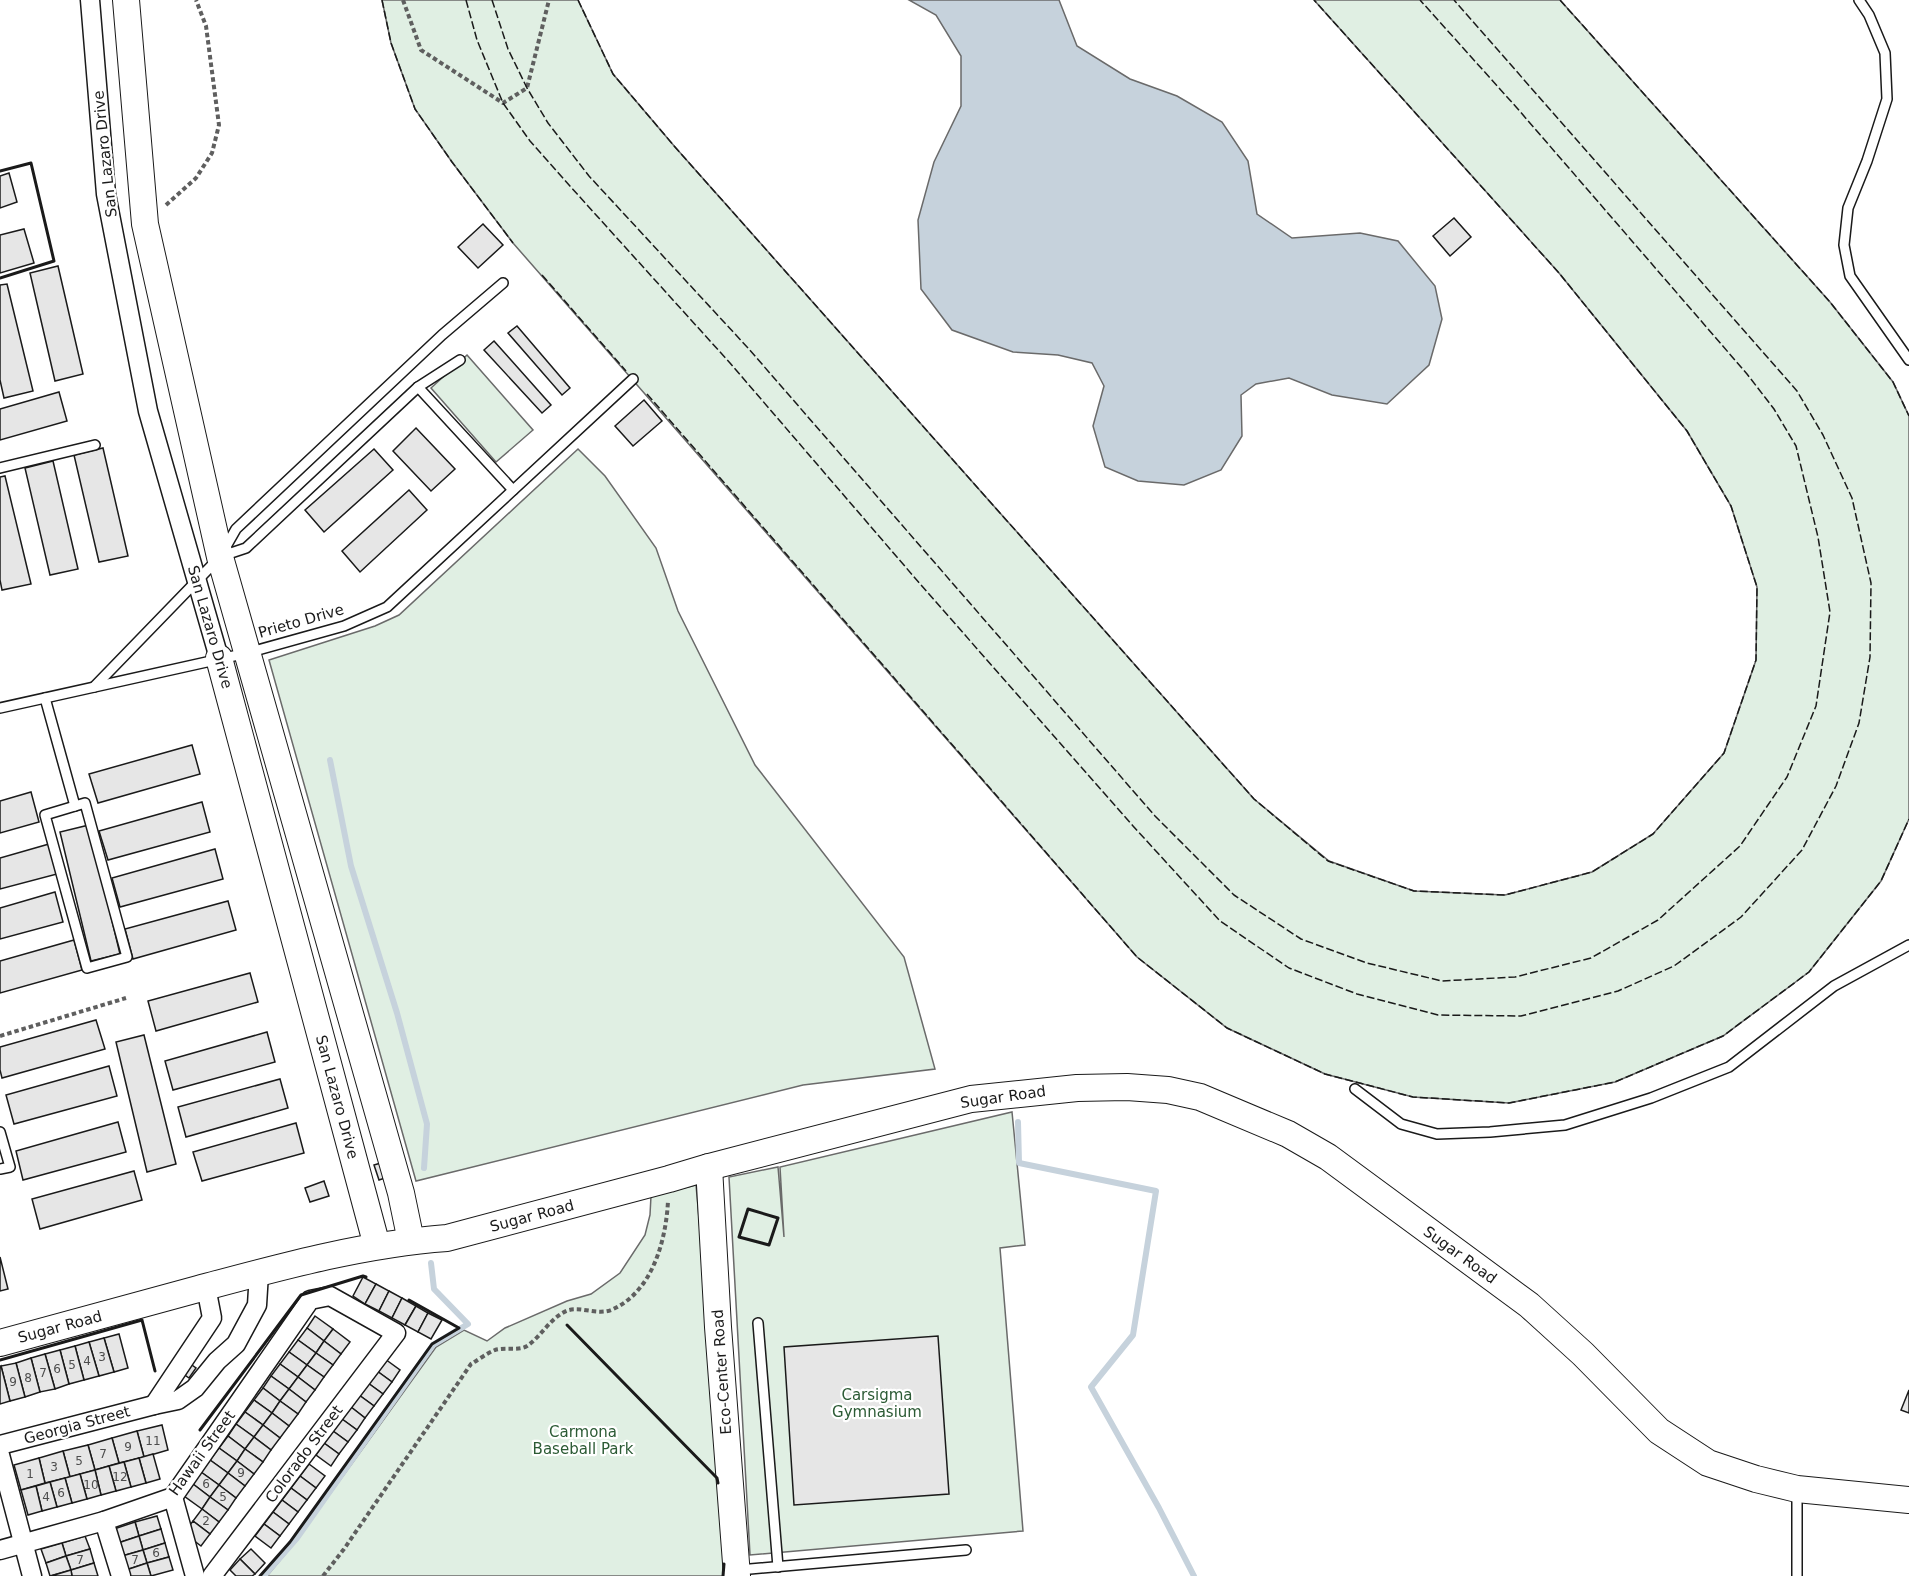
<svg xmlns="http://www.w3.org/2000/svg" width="1909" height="1576" viewBox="0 0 1909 1576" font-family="'DejaVu Sans',sans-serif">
<rect width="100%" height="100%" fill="#fff"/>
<g fill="#e0efe3" stroke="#6a6a6a" stroke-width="1.5">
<polygon points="382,0 578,0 613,74 675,147 1254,799 1329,861 1414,891 1505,895 1592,872 1653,834 1724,753 1756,660 1757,587 1731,506 1687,431 1559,273 1314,0 1560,0 1830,302 1893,382 1909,416 1909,819 1881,881 1809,972 1723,1036 1615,1082 1509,1103 1413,1097 1325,1074 1227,1028 1137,957 513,243 452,162 415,109 391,43"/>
<polygon points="467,355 533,430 496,462 431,388"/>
<polygon points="578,449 605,476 656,548 678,611 755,765 904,957 935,1069 803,1085 416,1181 269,660 375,626 399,615"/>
<polygon points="1012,1112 1025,1245 1000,1248 1023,1531 750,1555 729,1177 778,1167 784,1237 780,1167"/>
<polygon points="696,1185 731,1576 267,1576 296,1541 436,1347 464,1330 487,1341 505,1328 567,1301 591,1294 620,1273 645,1235 650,1215 651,1196"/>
</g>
<polygon fill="#c6d2dc" stroke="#6a6a6a" stroke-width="1.5" points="909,0 1059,0 1077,46 1130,79 1177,96 1222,122 1248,161 1257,214 1292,238 1360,233 1398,241 1435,286 1442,319 1429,365 1387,404 1332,395 1289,378 1256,384 1241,395 1242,436 1221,470 1184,485 1138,481 1105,467 1093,426 1104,386 1092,363 1058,355 1013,352 952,330 921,289 918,220 934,162 961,106 961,56 936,15"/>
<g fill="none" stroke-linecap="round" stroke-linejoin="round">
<g stroke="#c6d2dc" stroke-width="6">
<polyline points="330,760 351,866 397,1013 427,1124 424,1168"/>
<polyline points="1018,1122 1019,1163 1156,1191 1133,1335 1091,1387 1159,1508 1194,1576"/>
<polyline points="264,1576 297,1538 433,1345 468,1324 434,1289 431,1263"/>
</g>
</g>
<g fill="#e6e6e6" stroke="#1a1a1a" stroke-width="1.5">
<polygon points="9,173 17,202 0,208 0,176"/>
<polygon points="1454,218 1471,237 1450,256 1433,236"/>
<polygon points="483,224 503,245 478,268 458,247"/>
<polygon points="24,229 34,263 0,273 0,235"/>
<polygon points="58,266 83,374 55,381 30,273"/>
<polygon points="7,284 33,391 4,398 0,380 0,285"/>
<polygon points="517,326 570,388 562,395 508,333"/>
<polygon points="494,341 551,405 542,413 484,350"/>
<polygon points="59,392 67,421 0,440 0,409"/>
<polygon points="644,400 662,421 633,446 615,426"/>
<polygon points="416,428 455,469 431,491 393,451"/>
<polygon points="103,448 128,556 99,562 74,455"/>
<polygon points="374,449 393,470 324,532 305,510"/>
<polygon points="53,461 78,569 50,575 25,468"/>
<polygon points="5,476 31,584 2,590 0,580 0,477"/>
<polygon points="409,490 427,510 360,572 342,551"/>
<polygon points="192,745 200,774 98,803 89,774"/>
<polygon points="31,792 39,822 0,833 0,801"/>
<polygon points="202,802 210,832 108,860 99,831"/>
<polygon points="89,825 120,954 91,961 60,832"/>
<polygon points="49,844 57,874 0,889 0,858"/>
<polygon points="215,849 223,879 120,907 112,878"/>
<polygon points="55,892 63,922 0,939 0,908"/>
<polygon points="228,901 236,930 133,959 125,929"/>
<polygon points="74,940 82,970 0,993 0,961"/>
<polygon points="250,973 258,1002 156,1031 148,1001"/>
<polygon points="96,1020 105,1049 2,1078 0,1070 0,1047"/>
<polygon points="267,1032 275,1062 173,1090 165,1061"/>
<polygon points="144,1035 176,1164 147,1172 116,1042"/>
<polygon points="109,1066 117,1096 14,1124 6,1095"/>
<polygon points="280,1079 288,1108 186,1137 178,1107"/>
<polygon points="118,1122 126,1152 23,1180 16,1151"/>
<polygon points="296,1123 304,1153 202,1181 193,1152"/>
<polygon points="384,1162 388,1177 379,1180 374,1165"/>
<polygon points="134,1171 142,1200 40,1229 32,1199"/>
<polygon points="324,1181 329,1196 310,1202 305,1188"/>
<polygon points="0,1257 8,1289 0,1291"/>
<polygon points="363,1277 376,1284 365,1304 353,1296"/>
<polygon points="376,1284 389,1291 379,1311 365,1304"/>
<polygon points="389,1291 402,1298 392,1318 379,1311"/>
<polygon points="402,1298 416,1306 405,1325 392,1318"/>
<polygon points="416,1306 428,1313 418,1332 405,1325"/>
<polygon points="428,1313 442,1320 431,1339 418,1332"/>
<polygon points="315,1316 333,1329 324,1341 307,1328"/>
<polygon points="307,1328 324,1341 316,1353 298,1340"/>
<polygon points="333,1329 350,1342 341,1354 324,1341"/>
<polygon points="119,1334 128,1368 114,1372 104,1338"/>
<polygon points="938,1336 949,1494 794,1505 784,1347"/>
<polygon points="104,1338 114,1372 99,1376 89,1342"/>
<polygon points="298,1340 316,1353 307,1365 289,1352"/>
<polygon points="324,1341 341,1354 333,1365 316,1353"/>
<polygon points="89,1342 99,1376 84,1380 75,1346"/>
<polygon points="75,1346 84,1380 69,1384 60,1350"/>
<polygon points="60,1350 69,1384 55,1389 45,1354"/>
<polygon points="289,1352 307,1365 298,1377 280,1364"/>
<polygon points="316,1353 333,1365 324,1377 307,1365"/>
<polygon points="45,1354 55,1389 40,1392 31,1358"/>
<polygon points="31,1358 40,1392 25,1397 16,1363"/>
<polygon points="385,1359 400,1370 392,1382 377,1371"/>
<polygon points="16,1363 25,1397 10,1401 1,1366"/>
<polygon points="189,1363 196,1368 189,1378 182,1373"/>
<polygon points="280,1364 298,1377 289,1389 271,1376"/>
<polygon points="307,1365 324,1377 315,1390 298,1377"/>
<polygon points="1,1366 10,1401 0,1404 0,1367"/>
<polygon points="377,1371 392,1382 383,1394 368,1383"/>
<polygon points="271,1376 289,1389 280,1401 263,1388"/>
<polygon points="298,1377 315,1390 306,1402 289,1389"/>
<polygon points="368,1383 383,1394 374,1406 359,1395"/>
<polygon points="263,1388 280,1401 272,1413 254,1400"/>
<polygon points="289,1389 306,1402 298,1414 280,1401"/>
<polygon points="1909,1390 1909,1413 1901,1410"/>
<polygon points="359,1395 374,1406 365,1418 351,1407"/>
<polygon points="254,1400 272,1413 263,1425 245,1412"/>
<polygon points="280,1401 298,1414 289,1426 272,1413"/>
<polygon points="351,1407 365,1418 357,1430 342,1419"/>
<polygon points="245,1412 263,1425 254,1437 236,1424"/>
<polygon points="272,1413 289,1426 280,1438 263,1425"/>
<polygon points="342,1419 357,1430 348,1442 333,1431"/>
<polygon points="236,1424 254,1437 245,1449 228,1436"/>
<polygon points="162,1425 168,1450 144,1457 137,1431"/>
<polygon points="263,1425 280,1438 271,1450 254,1437"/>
<polygon points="137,1431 144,1457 119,1463 112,1438"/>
<polygon points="333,1431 348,1442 339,1454 324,1443"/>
<polygon points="228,1436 245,1449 237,1461 219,1448"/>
<polygon points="254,1437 271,1450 263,1462 245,1449"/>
<polygon points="112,1438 119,1463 95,1470 88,1445"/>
<polygon points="324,1443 339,1454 331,1466 316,1455"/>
<polygon points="88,1445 95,1470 70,1477 63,1451"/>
<polygon points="219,1448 237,1461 228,1473 210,1460"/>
<polygon points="245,1449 263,1462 254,1474 237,1461"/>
<polygon points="63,1451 70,1477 45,1483 39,1458"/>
<polygon points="153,1454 160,1479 146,1483 139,1458"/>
<polygon points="39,1458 45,1483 21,1490 14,1465"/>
<polygon points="139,1458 146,1483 131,1487 124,1462"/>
<polygon points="210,1460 228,1473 219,1485 201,1472"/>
<polygon points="237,1461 254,1474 245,1486 228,1473"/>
<polygon points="124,1462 131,1487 116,1491 109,1466"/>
<polygon points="309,1464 325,1476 316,1488 300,1476"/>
<polygon points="109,1466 116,1491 101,1495 95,1470"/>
<polygon points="95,1470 101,1495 87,1499 80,1474"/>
<polygon points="201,1472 219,1485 210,1497 193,1484"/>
<polygon points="228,1473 245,1486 236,1498 219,1485"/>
<polygon points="80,1474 87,1499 72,1503 65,1478"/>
<polygon points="300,1476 316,1488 307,1500 291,1488"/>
<polygon points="65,1478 72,1503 57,1507 50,1482"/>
<polygon points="50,1482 57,1507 42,1511 36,1486"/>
<polygon points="193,1484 210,1497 202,1509 184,1496"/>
<polygon points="219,1485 236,1498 228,1510 210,1497"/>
<polygon points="36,1486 42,1511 28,1515 21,1490"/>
<polygon points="291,1488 307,1500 298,1512 282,1500"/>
<polygon points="210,1497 228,1510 219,1522 202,1509"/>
<polygon points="282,1500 298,1512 289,1524 273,1512"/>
<polygon points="202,1509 219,1522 210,1534 193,1521"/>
<polygon points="273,1512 289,1524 280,1536 264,1524"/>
<polygon points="157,1516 161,1529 139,1536 135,1522"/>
<polygon points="193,1521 210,1534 201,1546 184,1533"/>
<polygon points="135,1522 139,1536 118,1543 114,1529"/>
<polygon points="264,1524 280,1536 271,1548 255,1536"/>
<polygon points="161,1529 165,1543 143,1550 139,1536"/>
<polygon points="85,1536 90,1549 66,1556 62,1543"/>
<polygon points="139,1536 143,1550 122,1556 118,1543"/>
<polygon points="62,1543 66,1556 46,1563 41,1549"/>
<polygon points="165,1543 169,1557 147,1563 143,1550"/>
<polygon points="90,1549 94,1563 71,1570 66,1556"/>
<polygon points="251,1549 265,1563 255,1574 240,1559"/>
<polygon points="143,1550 147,1563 126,1570 122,1556"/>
<polygon points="66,1556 71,1570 50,1576 46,1563"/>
<polygon points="169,1557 173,1570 151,1576 147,1563"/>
<polygon points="240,1559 255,1574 252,1576 236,1576 230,1570"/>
<polygon points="94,1563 98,1576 72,1576 71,1570"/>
<polygon points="147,1563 151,1576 128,1576 126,1570"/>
<polygon points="71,1570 72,1576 51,1576"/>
</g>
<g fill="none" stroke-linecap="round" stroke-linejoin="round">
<defs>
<g id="lane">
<polyline points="1859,0 1869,15 1885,53 1887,99 1867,161 1848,208 1844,245 1850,276 1909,360"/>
<polyline points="418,387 513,490"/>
<polyline points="0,468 95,445"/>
<polyline points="222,556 246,548 418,387 460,360"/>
<polyline points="94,687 220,557 236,529 442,335 503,283"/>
<polyline points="45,698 75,806"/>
<polyline points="0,708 247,653 344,626 387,607 633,379"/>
<polygon points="85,803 127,957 87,968 45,815"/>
<polyline points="1355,1089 1401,1124 1437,1134 1490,1132 1565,1125 1651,1098 1729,1067 1834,986 1909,945"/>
<polyline points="0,1132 10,1167 0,1169"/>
<polyline points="758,1323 778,1567"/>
<polyline points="739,1570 966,1550"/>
<polyline points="1797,1576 1797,1492"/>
</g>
<g id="street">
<polyline points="90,0 106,194 148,411 219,658"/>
<polyline points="154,1405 212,1318 206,1287"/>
<polyline points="0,1445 154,1405 178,1400 195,1388 217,1361 236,1344 257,1305 259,1273"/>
<polyline points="0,1455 32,1576"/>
<polyline points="173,1497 195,1576"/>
<polyline points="104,1521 121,1576"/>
<polyline points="0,1550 104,1521 173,1497 310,1300 330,1296 396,1333 212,1576"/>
</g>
<g id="secondary">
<polyline points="126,0 145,224 220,557 401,1193 411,1241"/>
<polyline points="219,658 377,1246"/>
<polyline points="709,1167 718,1327 737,1576"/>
<path d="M0,1343c66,-18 132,-36 198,-54 82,-22 165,-45 249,-51l222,-59 40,-12 262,-68 106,-11 50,-1 41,3 32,7 88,37 40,23 201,148 54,49 76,77 49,32 48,16 41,10 112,11"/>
</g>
</defs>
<use href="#lane" stroke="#1a1a1a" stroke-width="12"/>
<use href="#street" stroke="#1a1a1a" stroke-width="21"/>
<use href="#secondary" stroke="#1a1a1a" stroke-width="28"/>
<g stroke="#5f5f5f" stroke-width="4" stroke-dasharray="4.5 3" stroke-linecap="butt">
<polyline points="403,0 421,50 503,103 527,88 549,0"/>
<polyline points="166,205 196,178 212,153 219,125 206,26 196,0"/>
<polyline points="0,1036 126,998"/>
<path d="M323,1576l21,-27 127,-185c7,-4 16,-11 24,-14 10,-3 24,1 32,-4 15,-10 24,-30 42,-36 13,-3 29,5 42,0 41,-17 55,-69 57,-109"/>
</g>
<use href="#lane" stroke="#fff" stroke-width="9"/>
<use href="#street" stroke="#fff" stroke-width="18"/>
<use href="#secondary" stroke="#fff" stroke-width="26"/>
<g stroke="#1a1a1a" stroke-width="1.5" stroke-dasharray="8 3" stroke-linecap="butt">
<polyline points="382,0 391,43 415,109 452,162 513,243"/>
<polyline points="466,0 477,40 503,103 530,141 578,195 730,363 921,585 1133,826 1220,921 1289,968 1357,994 1438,1015 1521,1016 1618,991 1674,966 1741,917 1802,850 1836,786 1859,723 1870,657 1871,583 1852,498 1823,435 1797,391 1454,0"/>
<polyline points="492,0 508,49 527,88 548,123 589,176 748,348 1155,816 1234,895 1301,939 1367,963 1442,981 1515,977 1591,958 1658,920 1740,846 1787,777 1816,706 1830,612 1818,537 1796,446 1774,409 1747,374 1517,108 1420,0"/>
<polyline points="578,0 613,74 675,147 1254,799 1328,861 1414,891 1505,895 1592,872 1653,834 1724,753 1756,660 1757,587 1731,506 1687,431 1559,273 1314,0"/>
<polyline points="1560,0 1830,302 1893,382 1909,416"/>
<polyline points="542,275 626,371"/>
<polyline points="647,394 1137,957 1227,1028 1325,1074 1413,1097 1509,1103 1615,1082 1723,1036 1809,972 1881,881 1909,819"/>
</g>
<g stroke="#1a1a1a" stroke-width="3">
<polyline points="0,171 31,163 54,261 0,278"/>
<polygon points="748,1209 778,1218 769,1245 739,1237"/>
<polyline points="567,1325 717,1478 718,1483"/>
<polyline points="0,1360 142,1320 155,1371"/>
<polyline points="200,1430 301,1295 363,1276 366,1277"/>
<polyline points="260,1576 290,1542 432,1344 459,1328 409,1300"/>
<polyline points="723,1576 724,1564"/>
</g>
</g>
<g text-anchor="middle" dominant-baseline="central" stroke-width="4.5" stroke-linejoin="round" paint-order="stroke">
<g font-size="12" fill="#4d4d4d">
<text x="102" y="1357">3</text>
<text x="87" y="1361">4</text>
<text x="72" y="1365">5</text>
<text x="57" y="1369">6</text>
<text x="43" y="1373">7</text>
<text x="28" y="1378">8</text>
<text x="13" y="1382">9</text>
<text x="153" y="1441">11</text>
<text x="128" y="1447">9</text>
<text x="103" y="1454">7</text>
<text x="79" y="1461">5</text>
<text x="54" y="1467">3</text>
<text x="241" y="1473">9</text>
<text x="30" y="1474">1</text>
<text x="120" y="1477">12</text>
<text x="206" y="1484">6</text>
<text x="91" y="1485">10</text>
<text x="61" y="1493">6</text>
<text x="46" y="1497">4</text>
<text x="223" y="1497">5</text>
<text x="206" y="1521">2</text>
<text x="156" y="1553">6</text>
<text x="80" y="1560">7</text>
<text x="135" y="1560">7</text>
</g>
<g font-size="15" fill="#1a1a1a" stroke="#fff">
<text transform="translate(105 154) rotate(-96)">San Lazaro Drive</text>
<text transform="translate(301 621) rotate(-16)">Prieto Drive</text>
<text transform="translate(210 627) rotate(74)">San Lazaro Drive</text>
<text transform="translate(337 1097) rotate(75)">San Lazaro Drive</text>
<text transform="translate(1003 1097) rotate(-8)">Sugar Road</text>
<text transform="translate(532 1216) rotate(-15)">Sugar Road</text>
<text transform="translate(1460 1255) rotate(36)">Sugar Road</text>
<text transform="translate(60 1327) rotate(-15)">Sugar Road</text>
<text transform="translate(722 1372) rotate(-94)">Eco-Center Road</text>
<text transform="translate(77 1425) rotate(-15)">Georgia Street</text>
<text transform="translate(202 1453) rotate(-54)">Hawaii Street</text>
<text transform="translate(304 1454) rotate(-53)">Colorado Street</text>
</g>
<g font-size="15" fill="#2b5a34" stroke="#fff">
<text x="877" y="1395">Carsigma<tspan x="877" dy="17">Gymnasium</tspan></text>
<text x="583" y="1432">Carmona<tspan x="583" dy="17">Baseball Park</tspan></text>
</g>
</g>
</svg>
